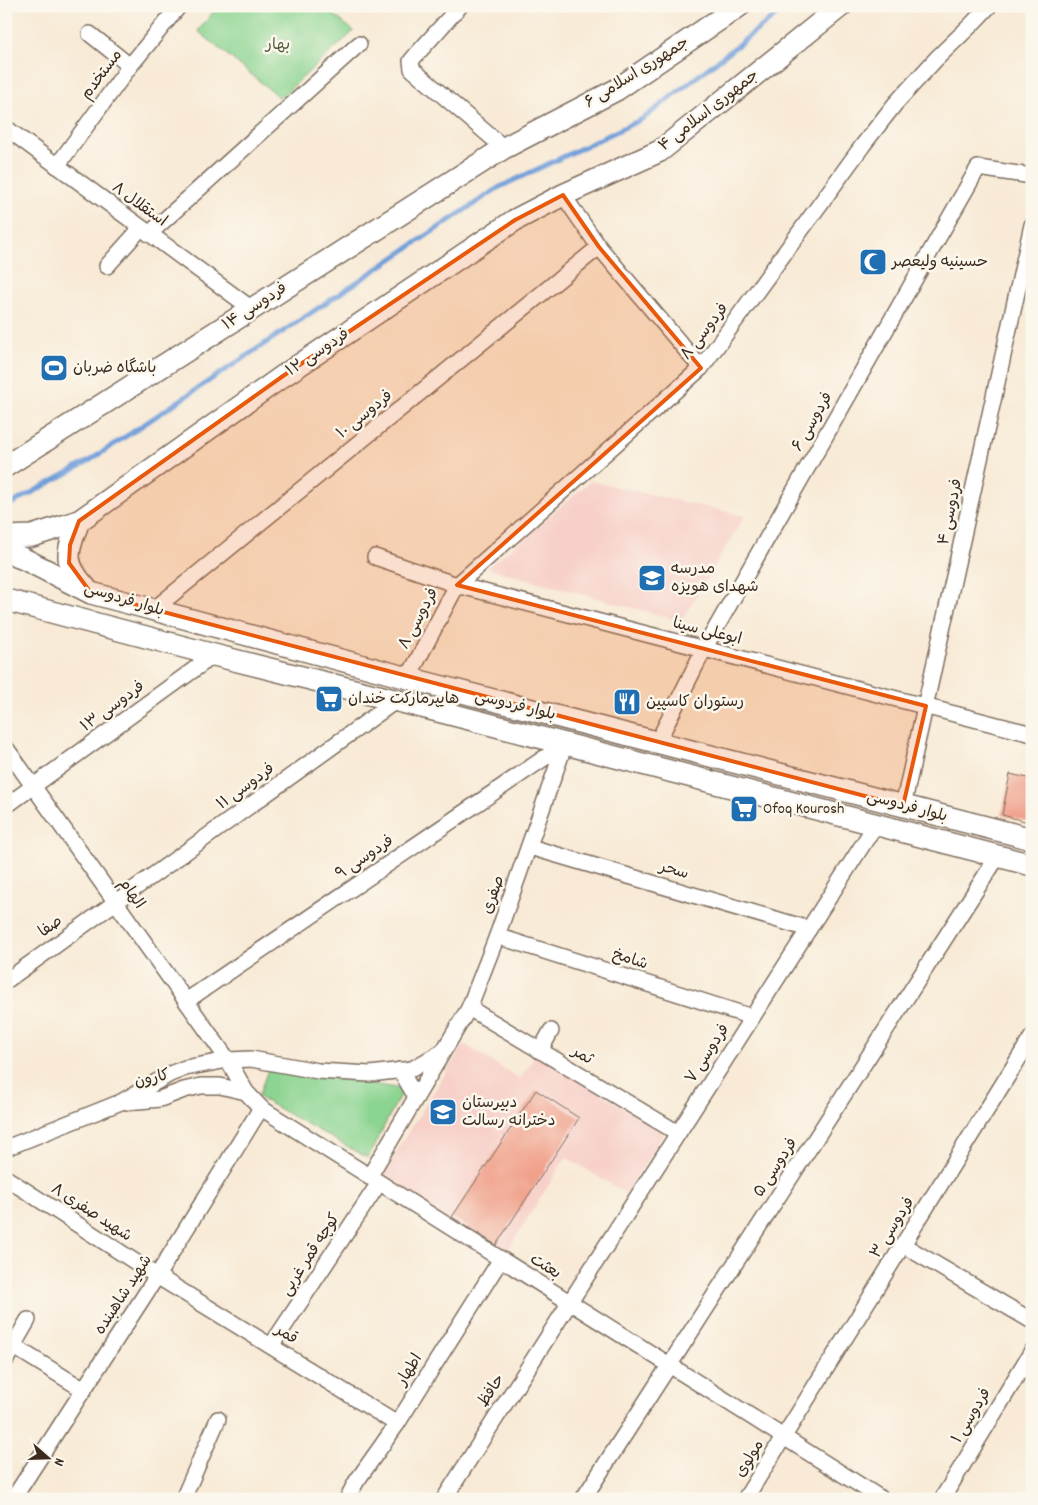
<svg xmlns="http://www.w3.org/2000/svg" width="1038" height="1505" viewBox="0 0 1038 1505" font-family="Dekko,'Playpen Sans Arabic',sans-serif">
<rect width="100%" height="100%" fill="#fbf7ec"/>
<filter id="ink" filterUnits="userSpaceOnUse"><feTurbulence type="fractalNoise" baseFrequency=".02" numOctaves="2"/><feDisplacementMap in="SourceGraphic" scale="10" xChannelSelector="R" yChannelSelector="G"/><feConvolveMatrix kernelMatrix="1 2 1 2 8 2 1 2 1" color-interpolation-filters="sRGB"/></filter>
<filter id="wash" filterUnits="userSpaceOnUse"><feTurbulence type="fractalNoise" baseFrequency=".0096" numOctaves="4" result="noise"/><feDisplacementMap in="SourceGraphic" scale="20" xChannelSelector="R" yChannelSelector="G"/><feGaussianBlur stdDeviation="1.12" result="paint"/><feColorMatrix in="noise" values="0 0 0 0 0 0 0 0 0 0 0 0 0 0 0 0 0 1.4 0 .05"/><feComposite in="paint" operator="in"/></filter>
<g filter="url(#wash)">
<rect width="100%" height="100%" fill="#f8ead6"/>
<g fill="#f7d0c9">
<polygon points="591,481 745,516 681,621 487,568"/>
<polygon points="464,1044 520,1079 537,1053 664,1133 626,1194 566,1157 504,1256 380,1177"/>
</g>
<g fill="#8bd491" stroke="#637f58">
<polygon points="218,6 322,6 354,31 280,98 198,31"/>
<polygon points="269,1067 403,1089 368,1158 258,1097"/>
</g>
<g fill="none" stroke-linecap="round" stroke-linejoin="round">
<polyline stroke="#719fda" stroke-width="5" points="6,507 89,461 498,188 644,118 788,6"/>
</g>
<g id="blocks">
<g fill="#f0a18c">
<polygon points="1010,774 1032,779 1032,823 1002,815"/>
<polygon points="536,1090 579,1118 496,1245 452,1217"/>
</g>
</g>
</g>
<g filter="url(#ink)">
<use href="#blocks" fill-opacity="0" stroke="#7d6d5e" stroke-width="1"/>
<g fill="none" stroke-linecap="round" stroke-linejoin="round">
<defs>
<g id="street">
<polyline points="460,6 416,55 411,61 412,69 504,148"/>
<polyline points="90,34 130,66"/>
<polyline points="6,128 252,309"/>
<polyline points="57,166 130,66 179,6"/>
<polyline points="563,195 599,247 701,368"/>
<polyline points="149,234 359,44"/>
<polyline points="107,266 141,228"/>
<polyline points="375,557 457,585 1032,734"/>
<polyline points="153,610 599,247"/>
<polyline points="408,678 457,585 701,368 863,145 895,104 936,59 972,24 989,6"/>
<polyline points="657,743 704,649 978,168 1032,176"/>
<polyline points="6,748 228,1060 246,1092 261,1108 882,1499"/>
<polyline points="6,806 214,655"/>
<polyline points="903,806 1032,225"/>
<polyline points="530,847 809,929"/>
<polyline points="497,936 752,1017"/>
<polyline points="6,981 397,700"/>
<polyline points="186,1001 565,744"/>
<polyline points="469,1008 678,1133"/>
<polyline points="540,1051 551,1031"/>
<polyline points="400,1070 416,1097"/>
<polyline points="127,1102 160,1099 184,1090 201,1086 220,1086 246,1092"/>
<polyline points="6,1148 121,1102 170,1074 185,1068 228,1060 251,1059 318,1071 370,1074 412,1069 440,1053"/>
<polyline points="369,1177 469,1008 497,936 565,744"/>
<polyline points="6,1178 157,1276 397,1424"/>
<polyline points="903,1245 1032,1321"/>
<polyline points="13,1346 28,1320"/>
<polyline points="271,1346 379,1183"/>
<polyline points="6,1360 13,1346 84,1390"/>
<polyline points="13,1499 157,1276 261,1108"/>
<polyline points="183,1499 218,1419"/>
<polyline points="347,1499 356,1482 397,1424 501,1259"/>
<polyline points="444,1499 876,824"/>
<polyline points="583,1499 998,856"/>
<polyline points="745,1499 1032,1037"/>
<polyline points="942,1499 1032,1351"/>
</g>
<g id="secondary">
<polyline points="6,466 504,148 616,90 739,6"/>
<path d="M79,521c-12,31 -17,41 7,67"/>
<polyline points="6,537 32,536 79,521 283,376 515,220 563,195 660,151 841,6"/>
<polyline points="6,552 24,559 91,593 408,678 1032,839"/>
<polyline points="6,600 214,655 446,713 1032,865"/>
</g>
</defs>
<use href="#street" stroke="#7d6d5e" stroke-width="18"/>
<use href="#secondary" stroke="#7d6d5e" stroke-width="24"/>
<use href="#street" stroke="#fff" stroke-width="15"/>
<use href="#secondary" stroke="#fff" stroke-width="21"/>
</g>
</g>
<path fill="#e8590c" fill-opacity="0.2" stroke="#e8590c" stroke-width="4" stroke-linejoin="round" d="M563,195l36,52 102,121 -244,217 469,121 -23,100 -812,-213 -22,-30 1,-18 9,-24 204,-145 232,-156z"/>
<defs>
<symbol id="mosque-square" viewBox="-11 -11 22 22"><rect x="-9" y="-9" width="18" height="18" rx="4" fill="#1f6fb2" stroke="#fbf7ec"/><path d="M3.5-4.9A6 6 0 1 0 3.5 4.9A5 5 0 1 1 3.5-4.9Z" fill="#fff"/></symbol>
<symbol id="stadium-square" viewBox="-11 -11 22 22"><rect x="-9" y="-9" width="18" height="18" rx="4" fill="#1f6fb2" stroke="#fbf7ec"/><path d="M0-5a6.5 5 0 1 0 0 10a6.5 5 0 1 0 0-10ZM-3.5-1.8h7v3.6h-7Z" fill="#fff"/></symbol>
<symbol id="school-square" viewBox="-11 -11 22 22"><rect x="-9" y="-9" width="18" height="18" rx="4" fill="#1f6fb2" stroke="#fbf7ec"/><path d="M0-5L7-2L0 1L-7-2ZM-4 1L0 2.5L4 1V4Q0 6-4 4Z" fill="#fff"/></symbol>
<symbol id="supermarket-square" viewBox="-11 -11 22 22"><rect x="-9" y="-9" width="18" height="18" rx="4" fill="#1f6fb2" stroke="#fbf7ec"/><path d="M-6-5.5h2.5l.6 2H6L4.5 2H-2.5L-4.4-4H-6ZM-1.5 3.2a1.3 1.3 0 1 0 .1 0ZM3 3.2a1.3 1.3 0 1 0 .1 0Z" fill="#fff"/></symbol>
<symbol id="restaurant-square" viewBox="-11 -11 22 22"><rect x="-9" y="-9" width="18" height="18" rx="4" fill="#1f6fb2" stroke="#fbf7ec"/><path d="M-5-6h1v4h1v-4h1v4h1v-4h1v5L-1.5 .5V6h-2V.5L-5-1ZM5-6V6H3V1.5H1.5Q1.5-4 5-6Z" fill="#fff"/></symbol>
</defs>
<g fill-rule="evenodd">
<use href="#mosque-square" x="857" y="246" width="32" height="32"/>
<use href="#stadium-square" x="38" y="352" width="32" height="32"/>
<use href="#school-square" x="636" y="562" width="32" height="32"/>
<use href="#supermarket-square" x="313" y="683" width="32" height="32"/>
<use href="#restaurant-square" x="611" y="686" width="32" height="32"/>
<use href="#supermarket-square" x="728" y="793" width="32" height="32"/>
<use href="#school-square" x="427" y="1096" width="32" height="32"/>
</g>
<g text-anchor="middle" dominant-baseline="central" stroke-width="5" stroke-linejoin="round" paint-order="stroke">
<g font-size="16" fill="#535d40" stroke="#fbf7ec">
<text x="278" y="45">بهار</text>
</g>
<g font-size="16" fill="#3b2a1e" stroke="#fbf7ec">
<text transform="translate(637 73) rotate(-32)">جمهوری اسلامی ۶</text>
<text transform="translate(102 75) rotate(-53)">مستخدم</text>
<text transform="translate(709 111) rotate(-38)">جمهوری اسلامی ۴</text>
<text transform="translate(139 205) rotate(36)">استقلال ۸</text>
<text transform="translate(255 307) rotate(-33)">فردوسی ۱۴</text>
<text transform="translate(705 332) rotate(-52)">فردوسی ۸</text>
<text transform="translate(318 353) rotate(-34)">فردوسی ۱۲</text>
<text transform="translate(365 415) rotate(-39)">فردوسی ۱۰</text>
<text transform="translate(813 422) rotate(-60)">فردوسی ۶</text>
<text transform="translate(951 512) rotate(-78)">فردوسی ۴</text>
<text transform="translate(124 600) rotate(17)">بلوار فردوسی</text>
<text transform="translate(419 619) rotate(-62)">فردوسی ۸</text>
<text transform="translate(707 632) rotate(14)">ابوعلی سینا</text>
<text transform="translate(515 706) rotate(14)">بلوار فردوسی</text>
<text transform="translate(113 707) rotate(-36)">فردوسی ۱۳</text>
<text transform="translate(246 787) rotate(-36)">فردوسی ۱۱</text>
<text transform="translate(907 807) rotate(15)">بلوار فردوسی</text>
<text transform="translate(365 858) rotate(-34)">فردوسی ۹</text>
<text transform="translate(674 871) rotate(16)">سحر</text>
<text transform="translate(131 894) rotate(55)">الهام</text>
<text transform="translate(494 895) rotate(-70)">صفری</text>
<text transform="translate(51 927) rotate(-36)">صفا</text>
<text transform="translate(630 960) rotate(18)">شامخ</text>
<text transform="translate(708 1054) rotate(-57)">فردوسی ۷</text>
<text transform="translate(582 1056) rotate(31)">ثمر</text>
<text transform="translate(152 1079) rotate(-12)">کارون</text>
<text transform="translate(776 1168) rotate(-57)">فردوسی ۵</text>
<text transform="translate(91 1213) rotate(33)">شهید صفری ۸</text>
<text transform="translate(893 1228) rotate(-58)">فردوسی ۳</text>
<text transform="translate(311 1255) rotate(-57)">کوچه قمر غربی</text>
<text transform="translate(545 1267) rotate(32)">بعثت</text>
<text transform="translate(124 1295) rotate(-57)">شهید شاهبنده</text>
<text transform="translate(286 1335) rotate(32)">قمر</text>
<text transform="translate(410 1370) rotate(-58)">اطهار</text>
<text transform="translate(492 1391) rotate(-57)">حافظ</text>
<text transform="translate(972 1416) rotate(-59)">فردوسی ۱</text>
<text transform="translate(750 1459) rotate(-58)">مولوی</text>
</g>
<g font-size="16" fill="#3b2a1e" stroke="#fbf7ec" text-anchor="start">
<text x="892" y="262">حسینیه ولیعصر</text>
<text x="73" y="368">باشگاه ضربان</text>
<text x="671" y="569">مدرسه<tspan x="671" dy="18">شهدای هویزه</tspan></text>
<text x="348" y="699">هایپرمارکت خندان</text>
<text x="646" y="702">رستوران کاسپین</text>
<text x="763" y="809">Ofoq Kourosh</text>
<text x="462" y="1103">دبیرستان<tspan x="462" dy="18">دخترانه رسالت</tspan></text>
</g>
</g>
<rect width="1038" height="1505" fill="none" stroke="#fbf7ec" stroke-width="25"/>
<g transform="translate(48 1458) rotate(110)" stroke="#fbf7ec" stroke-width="4" paint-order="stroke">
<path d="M0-4L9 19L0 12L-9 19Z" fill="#3b2a1e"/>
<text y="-8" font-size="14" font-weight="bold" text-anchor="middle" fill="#3b2a1e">N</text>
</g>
</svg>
